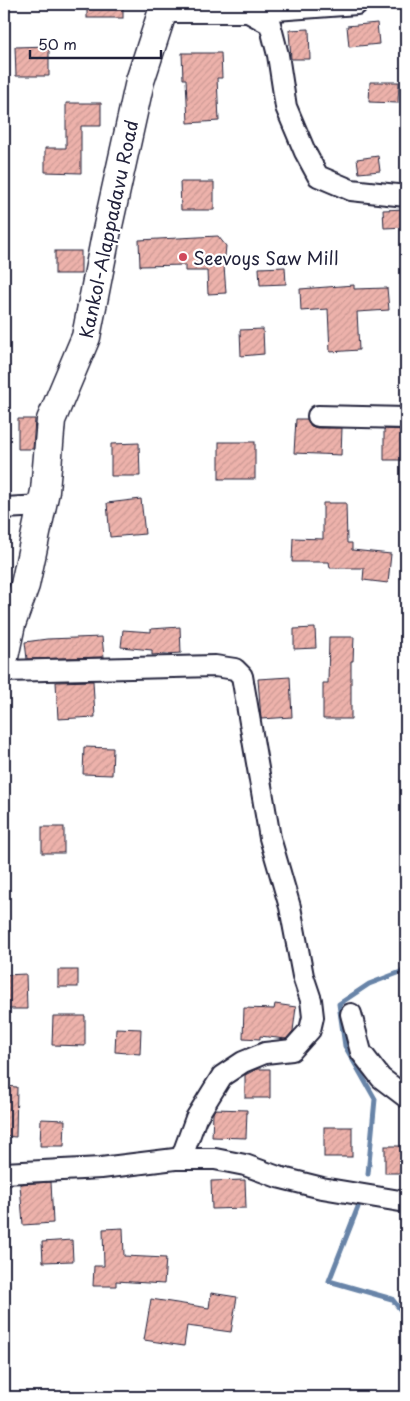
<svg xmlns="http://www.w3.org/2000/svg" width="410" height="1401" viewBox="0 0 410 1401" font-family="'Playpen Sans',sans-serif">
<defs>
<pattern id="building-hatch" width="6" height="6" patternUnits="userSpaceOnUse" patternTransform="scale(1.25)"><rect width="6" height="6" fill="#edb2ab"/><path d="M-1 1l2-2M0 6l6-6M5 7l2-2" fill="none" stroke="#cb9994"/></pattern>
</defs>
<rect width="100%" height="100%" fill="#fff"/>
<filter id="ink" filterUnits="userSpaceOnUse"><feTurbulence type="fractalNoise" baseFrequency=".02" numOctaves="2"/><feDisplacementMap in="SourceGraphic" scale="10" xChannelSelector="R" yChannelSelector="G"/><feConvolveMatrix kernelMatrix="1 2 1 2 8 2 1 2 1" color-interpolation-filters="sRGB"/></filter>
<g filter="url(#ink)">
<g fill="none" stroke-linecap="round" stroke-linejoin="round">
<g stroke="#6884a8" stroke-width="5">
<polyline points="406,815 404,822 406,828"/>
<polyline points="368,1174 375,1099 345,1046 339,1004 369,984 406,970"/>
<polyline points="358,1207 329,1281 392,1299 406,1317"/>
</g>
</g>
<g fill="url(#building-hatch)" stroke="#22223b">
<rect x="87" y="4" width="36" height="14"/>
<polygon points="377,23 379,44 349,47 347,26"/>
<polygon points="309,29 310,59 291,59 289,30"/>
<polygon points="49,46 49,76 16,76 15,47"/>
<polygon points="182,53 221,53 222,78 217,78 219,121 188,123 186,79 183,79"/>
<polygon points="370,82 399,82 398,103 369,102"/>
<polygon points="66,103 101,103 101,126 81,126 81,173 45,172 45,148 66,148"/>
<polygon points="378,156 380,171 359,173 357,159"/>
<polygon points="180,182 214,182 214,210 181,210"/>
<polygon points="406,209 406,227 384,228 383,210"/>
<polygon points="218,236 226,246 224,266 226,293 208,294 207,271 185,271 185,265 140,266 139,240"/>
<rect x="55" y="251" width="26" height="23"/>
<polygon points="285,267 286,284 260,285 259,268"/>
<polygon points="354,285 354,289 387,288 389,310 357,312 359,350 330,352 328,309 301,311 300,289"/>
<polygon points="263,329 264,354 241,356 240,330"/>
<polygon points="18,419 35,419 33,449 18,449"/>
<polygon points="296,419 307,419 311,426 317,428 342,428 341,455 294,453"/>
<polygon points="384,429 406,430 406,460 384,460"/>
<rect x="219" y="442" width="36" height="37"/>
<polygon points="139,443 140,476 111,476 111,444"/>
<polygon points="141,499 145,534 110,537 107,503"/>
<polygon points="323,503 346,503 347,543 352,543 352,550 391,554 388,583 363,580 364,568 330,568 329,562 292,562 293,538 323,539"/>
<polygon points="180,627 181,653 152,655 152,650 121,647 123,630 151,632 151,629"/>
<polygon points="315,628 316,648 294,649 294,629"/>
<polygon points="102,637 104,657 27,659 25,642 47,639"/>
<polygon points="329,637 354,637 353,661 351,661 351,719 323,719 323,683 328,683"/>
<polygon points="290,677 292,717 261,719 258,679"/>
<polygon points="93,681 95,717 58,719 56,682"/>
<polygon points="84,747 113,748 112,775 83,774"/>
<rect x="42" y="827" width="22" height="26"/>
<rect x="58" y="970" width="20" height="17"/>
<polygon points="26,974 27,1009 4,1009 4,975"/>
<polygon points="275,1004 296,1007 293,1031 286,1039 260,1036 260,1039 243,1038 244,1008 274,1009"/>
<polygon points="53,1016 85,1016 85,1046 52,1045"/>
<polygon points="116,1028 141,1029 140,1054 115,1052"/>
<polygon points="257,1069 270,1069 270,1098 245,1098 245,1075"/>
<polygon points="4,1086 17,1087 16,1137 4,1136"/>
<polygon points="215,1109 247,1110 246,1138 212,1137 213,1113"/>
<polygon points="41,1119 65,1120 64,1146 40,1146"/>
<rect x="324" y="1127" width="28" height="30"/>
<rect x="385" y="1146" width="21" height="27"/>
<polygon points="245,1180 246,1208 212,1209 211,1181"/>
<polygon points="51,1182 53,1223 23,1225 20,1184"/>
<polygon points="123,1228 124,1256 166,1258 164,1284 116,1281 116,1286 93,1286 94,1266 104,1266 103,1229"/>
<polygon points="72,1240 73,1261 43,1262 42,1242"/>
<polygon points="211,1293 237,1297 231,1332 187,1326 184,1346 144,1340 151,1299 209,1308"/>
</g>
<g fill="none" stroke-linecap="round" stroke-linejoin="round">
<defs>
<g id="street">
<polyline points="162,12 248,12 270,24 278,55 286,107 305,152 318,176 351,190 406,196"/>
<polyline points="248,12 357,4"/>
<polyline points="318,416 406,418"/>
<polyline points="4,508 42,506"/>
<polyline points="4,671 215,666 235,669 242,676 270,838 290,907 303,976 311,1000 313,1017 310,1030 292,1050 265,1053 243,1062 222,1076 196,1118 181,1159"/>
<polyline points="351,1014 361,1052 381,1078 406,1097"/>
<polyline points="4,1173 101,1168 175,1159 215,1159 245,1165 278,1177 322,1188 406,1202"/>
</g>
<polyline id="secondary" points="4,657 11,624 25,585 45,491 51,420 86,337 106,235 140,81 165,4"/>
</defs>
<use href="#street" stroke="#22223b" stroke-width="24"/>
<use href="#secondary" stroke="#22223b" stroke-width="31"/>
<use href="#street" stroke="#fff" stroke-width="20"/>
<use href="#secondary" stroke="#fff" stroke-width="28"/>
</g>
</g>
<circle fill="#d1495b" stroke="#fff" stroke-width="2" cx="183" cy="257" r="5"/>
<g text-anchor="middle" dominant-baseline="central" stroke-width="4.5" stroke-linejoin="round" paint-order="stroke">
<g font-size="18" fill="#22223b" stroke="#fff">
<text transform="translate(108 229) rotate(-78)">Kankol-Alappadavu Road</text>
</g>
<g font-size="18" fill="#22223b" stroke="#fff" text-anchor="start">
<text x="193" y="257">Seevoys Saw Mill</text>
</g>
</g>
<rect width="410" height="1401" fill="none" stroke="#fff" stroke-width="20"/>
<rect x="10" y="10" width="390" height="1381" fill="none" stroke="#22223b" stroke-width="2" filter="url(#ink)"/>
<path d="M30 50v8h131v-8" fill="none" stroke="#22223b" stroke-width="2.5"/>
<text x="38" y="50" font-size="15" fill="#22223b" stroke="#ffffff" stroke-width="4" paint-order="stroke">50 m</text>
</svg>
